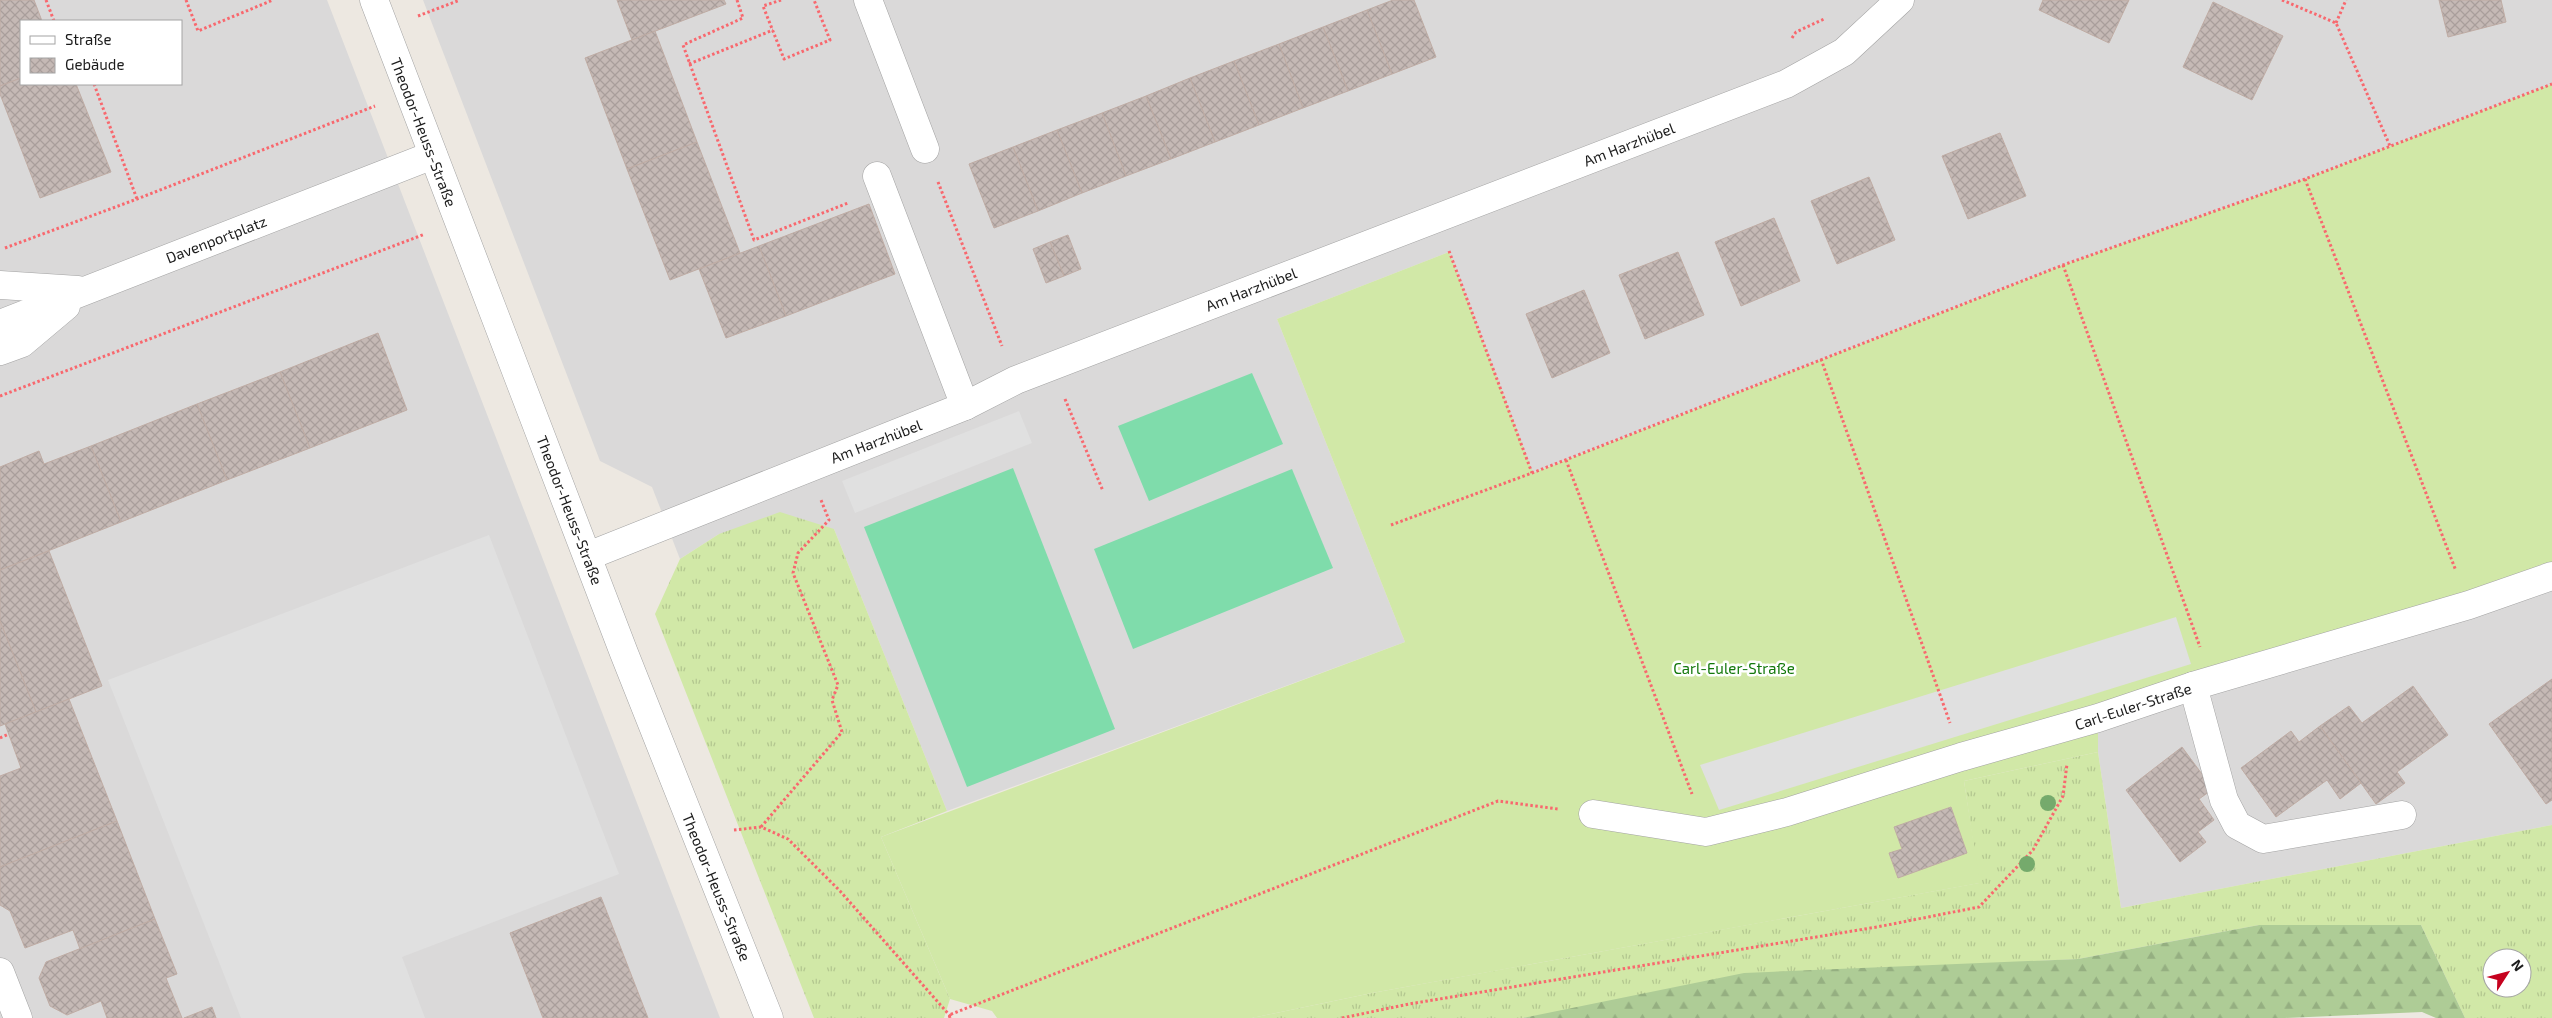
<svg xmlns="http://www.w3.org/2000/svg" width="2552" height="1018" viewBox="0 0 2552 1018" font-family="'Exo 2',sans-serif">
<defs>
<pattern id="grass-tufts" width="24" height="20" patternUnits="userSpaceOnUse" patternTransform="scale(1.25)"><rect width="24" height="20" fill="#d1e8a7"/><path d="M3 7l-1-3M5 7V3M7 7l1-3M15 17l-1-3M17 17v-4M19 17l1-3" fill="none" stroke="#b3c68f"/></pattern>
<pattern id="forest-firs" width="22" height="20" patternUnits="userSpaceOnUse" patternTransform="scale(1.25)"><rect width="22" height="20" fill="#aecc96"/><path d="M5 1l3.5 6h-7zM16 11l3.5 6h-7z" fill="#95af81"/></pattern>
<pattern id="building-cross-hatch" width="8" height="8" patternUnits="userSpaceOnUse" patternTransform="scale(1.25)"><rect width="8" height="8" fill="#c5b9b5"/><path d="M0 0l8 8M0 8l8-8" fill="none" stroke="#a99e9b"/></pattern>
</defs>
<rect width="100%" height="100%" fill="#ede8e1"/>
<g fill="#dad9d9" fill-rule="evenodd">
<path d="M0,0h327l393,1018h-720zM21,21h160v63h-160z"/>
<polygon points="423,0 2552,0 2552,84 2305,179 2063,265 1532,473 1449,252 1277,319 1405,642 947,811 834,529 719,534 680,559 652,487 600,461"/>
<polygon points="2552,576 2552,825 2121,908 2098,752 2098,718"/>
</g>
<g fill="url(#grass-tufts)" fill-rule="evenodd">
<polygon points="780,512 834,529 947,811 881,837 950,999 944,1018 814,1018 655,614 680,559 719,534"/>
<path d="M2098,752l23,156 431,-83v193h-87l-44,-93h-162l-181,34 -156,8 -399,51h-271l120,-25 607,-110 -15,-102zM2492,958h30v30h-30z"/>
</g>
<polygon fill="url(#forest-firs)" points="2259,925 2421,925 2465,1018 2436,1018 2422,1012 2285,1018 1523,1018 1744,973 2078,959"/>
<polygon fill="#d1e8a7" points="2552,84 2552,576 2098,718 2098,752 1964,781 1980,883 1372,993 1252,1018 997,1018 992,1011 950,999 881,837 1405,642 1277,319 1449,252 1533,473 2063,265 2305,179"/>
<g fill="#7fdcab">
<polygon points="1252,373 1283,444 1149,501 1118,426"/>
<polygon points="1013,468 1115,729 967,787 864,527"/>
<polygon points="1292,469 1333,568 1133,649 1094,549"/>
</g>
<g fill="#e0e0e0">
<polygon points="1019,411 1032,443 855,513 842,481"/>
<polygon points="489,535 619,874 402,957 425,1018 241,1018 108,680"/>
<polygon points="2176,617 2191,664 1719,810 1700,765"/>
</g>
<g fill="url(#building-cross-hatch)" stroke="#bfaca4">
<polygon points="0,0 34,0 42,21 21,21 21,78 0,86"/>
<polygon points="617,0 724,0 726,4 632,40"/>
<polygon points="1393,0 1414,0 1436,57 1392,74 1367,10"/>
<polygon points="2043,0 2129,0 2109,43 2039,10"/>
<polygon points="2439,0 2501,0 2506,22 2448,37"/>
<polygon points="2213,2 2283,36 2252,100 2183,67"/>
<polygon points="1367,10 1392,74 1348,91 1323,27"/>
<polygon points="1323,27 1348,91 1303,108 1279,44"/>
<polygon points="655,31 697,142 627,169 585,58"/>
<polygon points="1279,44 1303,108 1259,125 1234,61"/>
<polygon points="1234,61 1259,125 1215,142 1190,78"/>
<polygon points="21,78 21,84 76,84 111,172 40,198 0,94 0,86"/>
<polygon points="1190,78 1215,142 1171,159 1146,96"/>
<polygon points="1146,96 1171,159 1126,176 1102,113"/>
<polygon points="1102,113 1126,176 1082,193 1057,130"/>
<polygon points="1057,130 1082,193 1038,211 1013,147"/>
<polygon points="2000,133 2026,196 1968,219 1942,156"/>
<polygon points="697,142 740,253 670,280 627,169"/>
<polygon points="1013,147 1038,211 994,228 969,164"/>
<polygon points="1869,177 1895,240 1837,264 1811,201"/>
<polygon points="869,204 895,274 786,316 759,246"/>
<polygon points="1774,218 1800,281 1741,306 1715,242"/>
<polygon points="1068,235 1081,269 1064,276 1050,242"/>
<polygon points="1050,242 1064,276 1046,283 1033,249"/>
<polygon points="759,246 786,316 726,338 699,269"/>
<polygon points="1678,252 1704,315 1645,339 1619,275"/>
<polygon points="1584,290 1610,353 1552,378 1526,314"/>
<polygon points="378,333 407,410 310,448 280,372"/>
<polygon points="280,372 310,448 227,480 197,404"/>
<polygon points="197,404 227,480 121,522 91,446"/>
<polygon points="91,446 121,522 0,570 0,467 39,451 44,464"/>
<polygon points="49,551 102,686 36,712 0,621 0,570"/>
<polygon points="0,621 36,712 0,726"/>
<polygon points="2552,679 2552,800 2546,804 2489,724"/>
<polygon points="2413,686 2448,735 2397,772 2405,783 2376,804 2320,726 2349,706 2362,723"/>
<polygon points="69,699 117,821 0,867 0,776 21,768 5,724"/>
<polygon points="2320,726 2361,783 2340,799 2327,780 2276,817 2241,768 2291,731 2299,742"/>
<polygon points="2182,747 2213,789 2199,799 2214,820 2198,832 2206,842 2180,862 2126,790"/>
<polygon points="1951,807 1967,853 1898,878 1889,853 1902,849 1894,827"/>
<polygon points="117,821 155,919 80,949 73,930 25,948 10,911 0,905 0,867"/>
<polygon points="601,897 648,1018 543,1018 510,933"/>
<polygon points="155,919 177,974 166,978 182,1018 107,1018 101,1001 67,1015 50,1006 39,978 46,962"/>
<polygon points="212,1007 216,1018 184,1018"/>
</g>
<g fill="none" stroke-linecap="round" stroke-linejoin="round">
<defs>
<g id="minor">
<polyline points="374,0 624,653 769,1018"/>
<polyline points="868,0 925,149"/>
<polyline points="877,176 965,406"/>
<polyline points="0,285 78,290"/>
<polyline points="0,324 433,155"/>
<polyline points="0,351 22,343 66,306"/>
<polyline points="588,556 965,406 1016,380 1786,84 1844,52 1900,0"/>
<polyline points="2193,686 2224,800 2237,825 2263,839 2402,815"/>
<polyline points="1593,814 1706,832 1787,812 1961,757 2098,718 2193,686 2469,605 2552,576"/>
<polyline points="0,972 18,1018"/>
</g>
</defs>
<use href="#minor" stroke="#a3a3a3" stroke-width="29"/>
<g stroke="#f8686e" stroke-width="3" stroke-dasharray="2.5 2.5" stroke-linecap="butt">
<polyline points="46,0 54,21"/>
<polyline points="186,0 198,31 273,0"/>
<polyline points="737,0 743,18 683,45 754,240 848,203"/>
<polyline points="781,0 763,6 784,59 830,40 814,0"/>
<polyline points="2282,0 2336,23 2390,146"/>
<polyline points="418,16 460,0"/>
<polyline points="2336,23 2346,0"/>
<polyline points="1792,38 1796,32 1824,19"/>
<polyline points="689,64 773,30"/>
<polyline points="94,84 137,199"/>
<polyline points="2305,179 2456,571"/>
<polyline points="938,182 1002,346"/>
<polyline points="5,248 137,199 375,106"/>
<polyline points="1449,251 1532,473"/>
<polyline points="2063,265 2200,647"/>
<polyline points="1821,359 1950,723"/>
<polyline points="0,396 425,234"/>
<polyline points="1065,399 1103,491"/>
<polyline points="1566,460 1692,794"/>
<polyline points="1391,525 1532,473 2063,265 2305,179 2552,84"/>
<polyline points="0,738 9,734"/>
<polyline points="761,827 842,732 832,700 838,685 793,573 798,553 829,520 821,500"/>
<polyline points="734,830 761,827 788,839 840,891 952,1018"/>
<polyline points="950,1018 949,1015 1498,801 1558,809"/>
<polyline points="1342,1018 1409,1004 1877,927 1979,907 2033,850 2063,796 2067,764"/>
</g>
<use href="#minor" stroke="#fff" stroke-width="28"/>
</g>
<g fill="#75aa6c">
<circle cx="2048" cy="803" r="8"/>
<circle cx="2027" cy="864" r="8"/>
</g>
<g text-anchor="middle" dominant-baseline="central" stroke-width="5" stroke-linejoin="round" paint-order="stroke">
<g font-size="15" fill="#1c1c1c" stroke="#fff">
<text transform="translate(424 132) rotate(69)">Theodor-Heuss-Straße</text>
<text transform="translate(1629 144) rotate(-21)">Am Harzhübel</text>
<text transform="translate(216 239) rotate(-21)">Davenportplatz</text>
<text transform="translate(1251 289) rotate(-21)">Am Harzhübel</text>
<text transform="translate(876 441) rotate(-21)">Am Harzhübel</text>
<text transform="translate(570 510) rotate(69)">Theodor-Heuss-Straße</text>
<text transform="translate(2133 706) rotate(-18)">Carl-Euler-Straße</text>
<text transform="translate(717 887) rotate(68)">Theodor-Heuss-Straße</text>
</g>
<g font-size="15" fill="#13780c" stroke="#fff">
<text x="1734" y="668">Carl-Euler-Straße</text>
</g>
</g>
<rect x="20" y="20" width="162" height="65" fill="#ffffff" stroke="#a4a4a4"/>
<rect x="30" y="36" width="25" height="8" fill="#ffffff" stroke="#a4a4a4"/>
<text x="65" y="45" font-size="15" fill="#1c1c1c">Straße</text>
<rect x="30" y="58" width="25" height="15" fill="url(#building-cross-hatch)" stroke="#a4a4a4"/>
<text x="65" y="70" font-size="15" fill="#1c1c1c">Gebäude</text>
<g transform="translate(2507 973) rotate(54)"><circle r="24" fill="#ffffff" stroke="#a4a4a4"/>
<path d="M0-4L9 19L0 12L-9 19Z" fill="#c6021f"/>
<text y="-8" font-size="14" font-weight="bold" text-anchor="middle" fill="#1c1c1c">N</text>
</g>
</svg>
